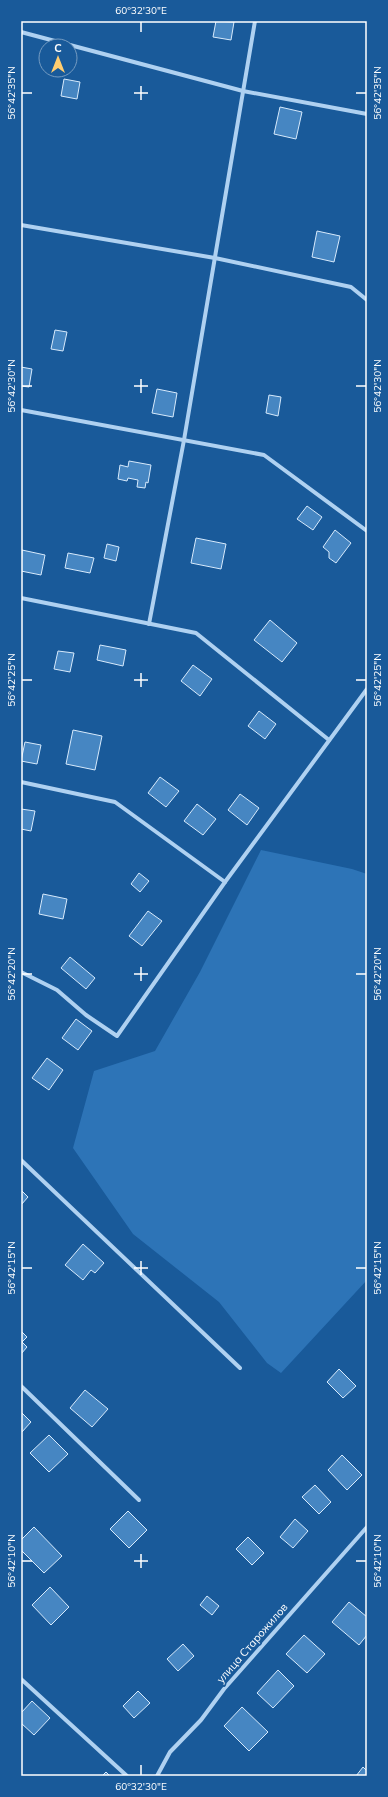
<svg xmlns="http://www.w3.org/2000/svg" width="388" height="1797" viewBox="0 0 388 1797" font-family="Mulish,sans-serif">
<rect width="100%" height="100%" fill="#195a9a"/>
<polygon fill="#2d74b7" points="261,850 352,869 367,874 367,1280 281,1373 267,1363 219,1302 133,1234 73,1148 94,1071 155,1051 200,972"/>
<g fill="#4686c2" stroke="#d7eafc">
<polygon points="216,21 234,22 231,40 213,37"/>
<polygon points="64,79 80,82 77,99 61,96"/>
<polygon points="280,107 302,112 296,139 274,134"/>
<polygon points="317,231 340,236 334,262 312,257"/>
<polygon points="55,330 67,332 63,351 51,349"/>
<polygon points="21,367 32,369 29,387 21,386"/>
<polygon points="157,389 177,393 173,417 152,413"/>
<polygon points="269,395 281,397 278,416 266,413"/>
<polygon points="129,461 151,465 148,483 146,482 145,488 137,487 138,480 128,478 127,481 118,479 120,465 128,467"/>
<polygon points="307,506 322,517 313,530 297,519"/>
<polygon points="335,530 351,543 336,563 329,558 329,552 323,547"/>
<polygon points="196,538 226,544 221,569 191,563"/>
<polygon points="107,544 119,547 116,561 104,558"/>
<polygon points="22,550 45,555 41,575 21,571"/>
<polygon points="68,553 94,558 90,573 65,568"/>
<polygon points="270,620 297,643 282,662 254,640"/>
<polygon points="100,645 126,650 123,666 97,660"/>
<polygon points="58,651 74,653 70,672 54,669"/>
<polygon points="193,665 212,679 200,696 181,681"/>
<polygon points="259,711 276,724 265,739 248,726"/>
<polygon points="73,730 102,736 95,770 66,764"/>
<polygon points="25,742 41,745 37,764 21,761"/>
<polygon points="160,777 179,791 166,807 148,793"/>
<polygon points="240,794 259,808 247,825 228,810"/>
<polygon points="197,804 216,819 203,835 184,821"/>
<polygon points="21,809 35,811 31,831 21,829"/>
<polygon points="139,873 149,881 140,892 131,884"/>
<polygon points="43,894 67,899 63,919 39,914"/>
<polygon points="148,911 162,921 142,946 129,936"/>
<polygon points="70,957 95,978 86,989 61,968"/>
<polygon points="76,1019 92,1031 78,1050 62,1038"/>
<polygon points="47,1058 63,1070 49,1090 32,1078"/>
<polygon points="21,1190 28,1197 21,1205"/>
<polygon points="83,1244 104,1263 95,1273 91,1270 83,1280 65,1265"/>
<polygon points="21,1331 27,1337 22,1342 27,1347 21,1354"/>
<polygon points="339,1369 356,1386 343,1398 327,1382"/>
<polygon points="85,1390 108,1409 92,1427 70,1408"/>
<polygon points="21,1412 31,1422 21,1433"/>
<polygon points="49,1435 68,1454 49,1472 30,1453"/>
<polygon points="342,1455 362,1475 347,1490 328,1470"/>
<polygon points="315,1485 331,1502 319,1514 302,1497"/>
<polygon points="128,1511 147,1530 129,1548 110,1529"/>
<polygon points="295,1519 308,1531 293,1548 280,1537"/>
<polygon points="34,1527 62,1556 44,1573 21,1550 21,1540"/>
<polygon points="248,1537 264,1553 252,1565 236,1549"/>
<polygon points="50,1587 69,1607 51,1625 32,1605"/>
<polygon points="207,1596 219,1606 212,1615 200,1605"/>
<polygon points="349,1602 367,1617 367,1635 359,1645 332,1622"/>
<polygon points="304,1635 325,1654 307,1673 286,1654"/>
<polygon points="183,1644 194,1656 178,1671 167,1659"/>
<polygon points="278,1670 294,1686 273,1708 257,1693"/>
<polygon points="138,1691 150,1703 134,1718 123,1706"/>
<polygon points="32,1701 50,1718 34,1735 21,1723 21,1713"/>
<polygon points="242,1707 268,1732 249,1751 224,1726"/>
<polygon points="363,1767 367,1771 367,1776 356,1776"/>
<polygon points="106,1772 110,1776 102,1776"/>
</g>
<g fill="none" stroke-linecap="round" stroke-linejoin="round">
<g stroke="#afd1f1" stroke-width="4">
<polyline points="21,32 243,91 367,114"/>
<polyline points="21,225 215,258 351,287 367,300"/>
<polyline points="21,410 264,455 367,531"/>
<polyline points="21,598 196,633 329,740"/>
<polyline points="149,624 184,440 255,21"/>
<polyline points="21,782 115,802 225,882"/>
<polyline points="21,972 57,990 86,1015 117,1036 225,882 367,689"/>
<polyline points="21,1160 240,1368"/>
<polyline points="21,1386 139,1500"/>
<polyline points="21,1679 127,1776"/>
<polyline points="157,1776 170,1752 201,1720 224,1689 367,1527"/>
</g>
</g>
<path fill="none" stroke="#fff" stroke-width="1.5" d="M141,22v10M141,86v14M22,93h10M134,93h14M356,93h10M141,379v14M22,386h10M134,386h14M356,386h10M141,673v14M22,680h10M134,680h14M356,680h10M141,967v14M22,974h10M134,974h14M356,974h10M141,1261v14M22,1268h10M134,1268h14M356,1268h10M141,1554v14M22,1561h10M134,1561h14M356,1561h10M141,1765v10"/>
<g text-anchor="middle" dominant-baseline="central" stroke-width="3.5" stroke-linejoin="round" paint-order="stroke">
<g font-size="11" fill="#fff" stroke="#195a9a">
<text transform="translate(252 1643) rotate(-49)">улица Старожилов</text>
</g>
</g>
<rect width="388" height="1797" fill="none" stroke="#195a9a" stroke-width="44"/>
<g transform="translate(58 58)"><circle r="19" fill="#195a9a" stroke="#759cc2"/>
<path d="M0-3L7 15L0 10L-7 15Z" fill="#ffcd70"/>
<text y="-6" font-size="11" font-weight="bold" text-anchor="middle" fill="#ffffff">С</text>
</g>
<rect x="22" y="22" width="344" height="1753" fill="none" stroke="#fff" stroke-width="1.5"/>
<g font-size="10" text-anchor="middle" fill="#fff">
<text x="141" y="14">60°32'30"E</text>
<text transform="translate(11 93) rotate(-90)" y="4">56°42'35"N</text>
<text transform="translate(377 93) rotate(-90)" y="4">56°42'35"N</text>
<text transform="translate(11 386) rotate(-90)" y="4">56°42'30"N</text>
<text transform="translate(377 386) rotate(-90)" y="4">56°42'30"N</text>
<text transform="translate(11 680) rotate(-90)" y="4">56°42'25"N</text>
<text transform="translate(377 680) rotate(-90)" y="4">56°42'25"N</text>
<text transform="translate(11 974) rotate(-90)" y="4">56°42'20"N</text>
<text transform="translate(377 974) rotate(-90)" y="4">56°42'20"N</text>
<text transform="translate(11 1268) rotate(-90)" y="4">56°42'15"N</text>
<text transform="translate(377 1268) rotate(-90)" y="4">56°42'15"N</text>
<text transform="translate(11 1561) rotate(-90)" y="4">56°42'10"N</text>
<text transform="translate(377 1561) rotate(-90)" y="4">56°42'10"N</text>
<text x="141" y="1790">60°32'30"E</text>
</g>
</svg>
